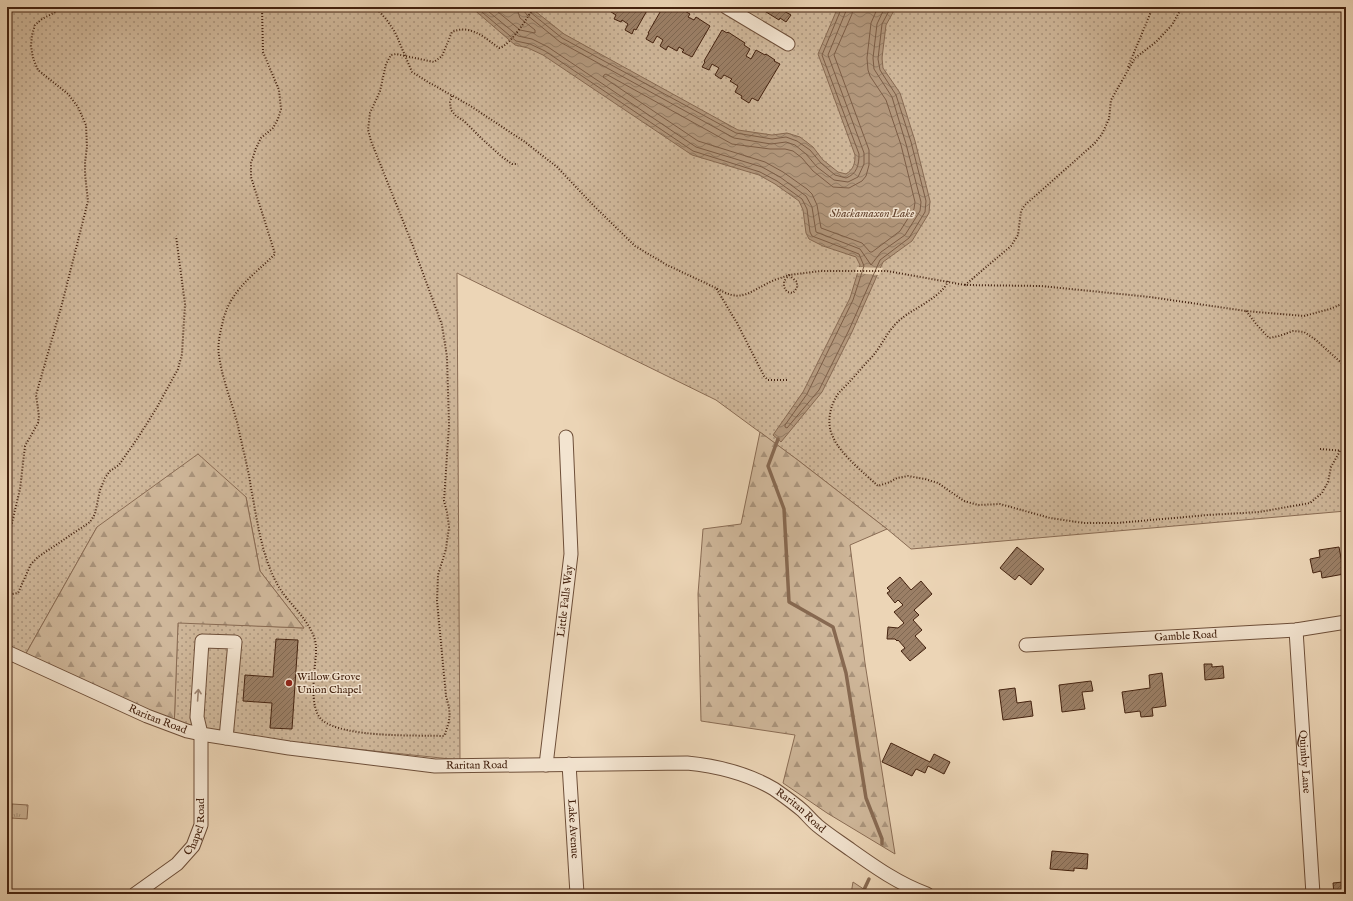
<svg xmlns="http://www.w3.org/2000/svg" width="1353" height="901" viewBox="0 0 1353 901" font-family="'IM FELL English',serif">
<defs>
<pattern id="grass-dots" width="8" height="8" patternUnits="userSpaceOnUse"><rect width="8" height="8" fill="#cfb79a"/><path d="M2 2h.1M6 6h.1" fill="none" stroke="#aa947c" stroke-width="1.8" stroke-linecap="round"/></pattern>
<pattern id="forest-firs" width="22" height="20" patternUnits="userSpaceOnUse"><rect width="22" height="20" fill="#cfb79a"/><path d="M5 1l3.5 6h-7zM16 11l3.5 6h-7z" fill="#aa947c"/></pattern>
<pattern id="park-tufts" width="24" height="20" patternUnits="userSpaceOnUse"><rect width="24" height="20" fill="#cfb79a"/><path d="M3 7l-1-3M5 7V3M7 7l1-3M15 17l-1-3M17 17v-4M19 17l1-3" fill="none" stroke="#aa947c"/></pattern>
<pattern id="water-waves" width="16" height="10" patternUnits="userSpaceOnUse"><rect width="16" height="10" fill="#b3987d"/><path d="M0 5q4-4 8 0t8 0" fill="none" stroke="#937c65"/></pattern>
<pattern id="building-hatch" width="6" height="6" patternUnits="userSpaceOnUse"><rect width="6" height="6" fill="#9b7f66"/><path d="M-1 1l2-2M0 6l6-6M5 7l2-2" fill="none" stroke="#806852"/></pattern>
</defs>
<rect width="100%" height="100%" fill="#ecd5b6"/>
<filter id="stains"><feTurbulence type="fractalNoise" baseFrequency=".005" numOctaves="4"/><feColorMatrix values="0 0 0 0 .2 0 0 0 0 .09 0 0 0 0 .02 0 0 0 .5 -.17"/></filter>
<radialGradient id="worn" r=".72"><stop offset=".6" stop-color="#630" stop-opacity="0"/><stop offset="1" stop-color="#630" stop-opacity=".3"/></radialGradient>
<polygon fill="url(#grass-dots)" stroke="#8a6c54" points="7,7 1346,7 1346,511 911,549 887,529 799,461 716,400 457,273 460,760 174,730 178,622 304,628 260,571 246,497 97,527 24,657 7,650 7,178 9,171 7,153"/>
<g fill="url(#forest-firs)" stroke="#8a6c54">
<polygon points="760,432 799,461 887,529 850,545 865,663 895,854 827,813 783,783 795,735 701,721 698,594 703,529 741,524"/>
<polygon points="198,454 246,497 260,571 304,628 178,623 174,730 24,657 97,527"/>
<polygon points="853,882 871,894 851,894"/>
</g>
<polygon fill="url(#park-tufts)" stroke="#8a6c54" points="12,804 28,805 27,819 11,818"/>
<path fill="url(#water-waves)" stroke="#876951" d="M471,7h59l34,27 174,96 34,5 15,-2 13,4 13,10 10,13 15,12 8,2c8,-5 9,-11 9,-19l-37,-101 20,-47h58l-10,18 -4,33 1,10 17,25 15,48 15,60 -1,12 -17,28 -29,21 -31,70 -30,60 -41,50 -8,-7 30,-43 47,-94 10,-33 -4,-8 -33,-11 -14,-7 -3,-6 -3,-23 -4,-9 -24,-17 -16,-9 -67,-20 -149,-100 -15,-7 -13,-3z"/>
<polygon fill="#ecd5b6" points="857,267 883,268 879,275 855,273"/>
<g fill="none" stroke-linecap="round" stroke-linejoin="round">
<g stroke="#7c5d46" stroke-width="1">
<polyline points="476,7 516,41 530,44 545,51 693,151 760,172 777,181 802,199 807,209 810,232 812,236 859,254 864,266 853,300 807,394 785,425 785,427 787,428 819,390 849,330 880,260 909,238 925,212 926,201 911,142 896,95 880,70 878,59 882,24 891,7"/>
<polyline points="483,7 518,36 532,39 548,47 696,147 762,167 780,177 806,196 812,207 816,232 860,249 871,265 881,252 905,235 920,211 921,202 906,144 892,97 874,69 873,58 877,24 885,7"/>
<polyline points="492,7 520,30 535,33 535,30 520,18 518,12 517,7"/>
<polyline points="523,7 524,11 527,15 560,42 734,138 771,144 786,142 795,145 806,154 817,167 834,180 848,182 858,177 864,164 864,153 828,55 846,11 847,7"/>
<path d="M528,7l2,5 32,26 174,95 36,6 14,-2 11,4 13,9 11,13 14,12 11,3c11,-4 13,-13 13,-24l-37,-99 20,-48"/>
<polyline points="853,7 852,14 834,55 869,150 869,165 866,176 862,181 849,188 833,187 813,171 802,158 793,151 785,149 770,149 732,144 606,74 604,75 603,77 698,141 765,162 783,172 807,189 812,194 817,205 821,228 862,243 870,252 872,252 900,231 914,209 915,202 901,145 886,100 870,76 868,70 867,58 871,23 878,7"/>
</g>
<g stroke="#876951" stroke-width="3.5">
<polyline points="778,439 768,466 784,509 789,602 833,627 846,673 866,798 882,839 882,844"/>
<polyline points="862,894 869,879"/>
</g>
</g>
<g fill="url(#building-hatch)" stroke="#44220f">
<polygon points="603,7 649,7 636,30 634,29 632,34 625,30 628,24 622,20 621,22 614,19 616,15"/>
<polygon points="663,7 681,7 681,9 690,14 688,17 694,20 696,17 710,26 692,57 682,52 684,50 679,47 677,51 668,46 666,50 660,46 663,40 657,36 653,43 646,39 649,33 648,33"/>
<polygon points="758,7 784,7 783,9 784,11 791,15 786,22 780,18 779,20"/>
<polygon points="722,30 727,33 728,32 745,43 744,45 750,49 746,56 751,59 756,50 765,55 766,54 775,60 774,61 780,64 758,101 752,98 749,103 741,98 742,96 735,92 738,86 730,81 732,79 724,75 721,79 715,75 719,68 712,64 709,70 702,67 705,62 704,61"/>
<polygon points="1017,547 1044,569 1031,585 1019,575 1015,580 1000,568"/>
<polygon points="1339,547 1344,574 1322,578 1321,571 1313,573 1310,559 1320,557 1319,550"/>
<polygon points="900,577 911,590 921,581 932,594 914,610 919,615 913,620 922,630 915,636 926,648 910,661 901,651 905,648 898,640 897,641 895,639 887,639 888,627 898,628 904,623 894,612 903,605 898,600 895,603 887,593 890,591 887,588"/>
<polygon points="276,639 298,640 292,729 270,728 272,703 243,701 245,675 273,677"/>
<polygon points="1204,664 1212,664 1212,667 1223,666 1224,678 1205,680"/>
<polygon points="1162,673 1166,706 1152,708 1153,716 1141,717 1140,711 1125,713 1122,692 1150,688 1149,675"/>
<polygon points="1091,681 1093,691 1082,692 1085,709 1062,712 1059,685"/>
<polygon points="1015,688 1017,703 1031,701 1033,716 1003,720 999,690"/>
<polygon points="891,743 930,762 934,754 950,762 944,774 928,766 925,773 916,769 912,776 882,762"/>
<polygon points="1052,851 1088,854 1087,869 1074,868 1074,871 1050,869"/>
<polygon points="1343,882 1346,894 1334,894 1333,883"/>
</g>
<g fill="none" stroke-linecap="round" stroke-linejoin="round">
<defs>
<g id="minor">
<polyline points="726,7 788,44"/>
<path id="s1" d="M1296,630l17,264"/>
<path id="s2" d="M1026,645l270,-15 50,-8"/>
<path id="s3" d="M7,652l140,64 40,15 14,3 88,14 146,18 252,-3c30,3 60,10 87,26 10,7 20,14 29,22 5,5 10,11 15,15 11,9 22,16 33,24 24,17 48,34 76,44"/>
<path id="s4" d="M569,764l8,130"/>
<path id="s5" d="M546,765l25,-211 -5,-117"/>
<path id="s6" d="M135,894l42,-30 16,-18 8,-21v-91l-4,-17 5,-76 33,1 -9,96"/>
</g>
</defs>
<use href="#minor" stroke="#6e4f39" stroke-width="15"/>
<g stroke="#44220f" stroke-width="2" stroke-dasharray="1 2" stroke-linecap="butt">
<path d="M262,7l1,45 16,38 2,19 -3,10 -5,9 -12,10 -5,10 -5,15v14l24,77c-20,20 -43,35 -51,63 -3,12 -7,26 -5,38 3,24 13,47 19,71 4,20 10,41 13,62 6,31 10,65 25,94 11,21 32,35 39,58 1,4 1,8 1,13 -1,18 -8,54 6,67 22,18 93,15 122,16 7,-17 7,-23 2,-40l-9,-95 1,-26 8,-26 3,-22 -2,-15 -3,-11 5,-76 -2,-68 -5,-32 -29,-79 -42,-105 -3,-11 2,-17 10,-22 6,-27 5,-9 5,-1 38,8 8,-6 10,-24c18,-8 32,5 47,16 11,-2 29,-31 35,-41"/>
<polyline points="375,7 386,19 395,32 412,72 428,82 469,105 525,142 557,167 593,205 635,246 667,265 716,288"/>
<polyline points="1128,67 1153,7"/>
<polyline points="452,96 450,102 451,110 456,116 464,121 481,138 501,156 512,164 518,164"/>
<path d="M948,281c-6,16 -34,27 -47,38 -13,10 -19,27 -30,39 -7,7 -13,15 -20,22 -4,5 -9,9 -13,14 -8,11 -12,30 -5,43 8,18 31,36 45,49l12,-4 7,-4 11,-2 17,3 13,4 26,18 14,4 22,-1 50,14 34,5h33l91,-8 51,-3 51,-9 12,-10 6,-11 3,-15 9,-16"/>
<polyline points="965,285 1011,246 1018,235 1021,211 1025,205 1095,143 1102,134 1109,119 1111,100 1135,58 1156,42 1172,25 1182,7"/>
<polyline points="1246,311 1257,325 1269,338 1279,336 1293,331 1304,332 1316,340 1346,367"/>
<path d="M787,380h-19l-4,-4 -27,-53 -21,-35c23,13 28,8 50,-4 7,-4 15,-6 23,-9l8,7v6l-4,5 -6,-1 -3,-5v-6l5,-6 32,-4h66l78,14 76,1 109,11 96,14 58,5 26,-7 16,-7"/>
<polyline points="1320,449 1346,451"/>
<polyline points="7,544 20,489 25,446 38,423 39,416 36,395 62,304 88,201 85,174 85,162 87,147 86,125 78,107 68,94 38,70 33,58 31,46 32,35 35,25 42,19 65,7"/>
<polyline points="7,592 12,594 18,593 31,564 38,557 90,522 95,514 100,490 105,478 110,471 119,465 139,436 156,409 178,369 182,354 185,304 176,236"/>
</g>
<use href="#minor" stroke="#f3e4d0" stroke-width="13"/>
</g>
<defs><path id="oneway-shaft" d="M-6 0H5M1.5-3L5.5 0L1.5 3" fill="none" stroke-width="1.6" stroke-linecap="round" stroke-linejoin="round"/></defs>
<use stroke="#9c8370" href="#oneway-shaft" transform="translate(198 695) rotate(-86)"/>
<circle fill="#8f2418" stroke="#f3e4d0" stroke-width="1.5" cx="289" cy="683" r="4"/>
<g text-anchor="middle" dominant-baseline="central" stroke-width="3" stroke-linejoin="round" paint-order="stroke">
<g font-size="11" fill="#44220f" stroke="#f3e4d0">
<text stroke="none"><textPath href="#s5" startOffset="165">Little Falls Way</textPath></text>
<text stroke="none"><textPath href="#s2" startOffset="160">Gamble Road</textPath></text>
<text stroke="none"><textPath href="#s3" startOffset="165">Raritan Road</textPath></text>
<text stroke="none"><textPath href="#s1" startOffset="132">Quimby Lane</textPath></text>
<text stroke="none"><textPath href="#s3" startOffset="489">Raritan Road</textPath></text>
<text stroke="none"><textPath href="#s3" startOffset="825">Raritan Road</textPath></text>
<text stroke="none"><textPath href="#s6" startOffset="95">Chapel Road</textPath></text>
<text stroke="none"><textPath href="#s4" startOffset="65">Lake Avenue</textPath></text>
</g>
<g font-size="11" fill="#44220f" stroke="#f3e4d0" text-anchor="start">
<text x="297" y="677">Willow Grove<tspan x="297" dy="13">Union Chapel</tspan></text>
</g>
<g font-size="12" font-style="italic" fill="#654530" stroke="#f3e4d0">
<text x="872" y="213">Shackamaxon Lake</text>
</g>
</g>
<rect width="1353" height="901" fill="none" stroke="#ecd5b6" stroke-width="24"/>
<rect x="8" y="8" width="1337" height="885" fill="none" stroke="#44220f" stroke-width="2"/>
<rect x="12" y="12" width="1329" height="877" fill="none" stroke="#44220f"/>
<rect width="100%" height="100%" filter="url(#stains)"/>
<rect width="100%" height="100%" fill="url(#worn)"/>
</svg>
